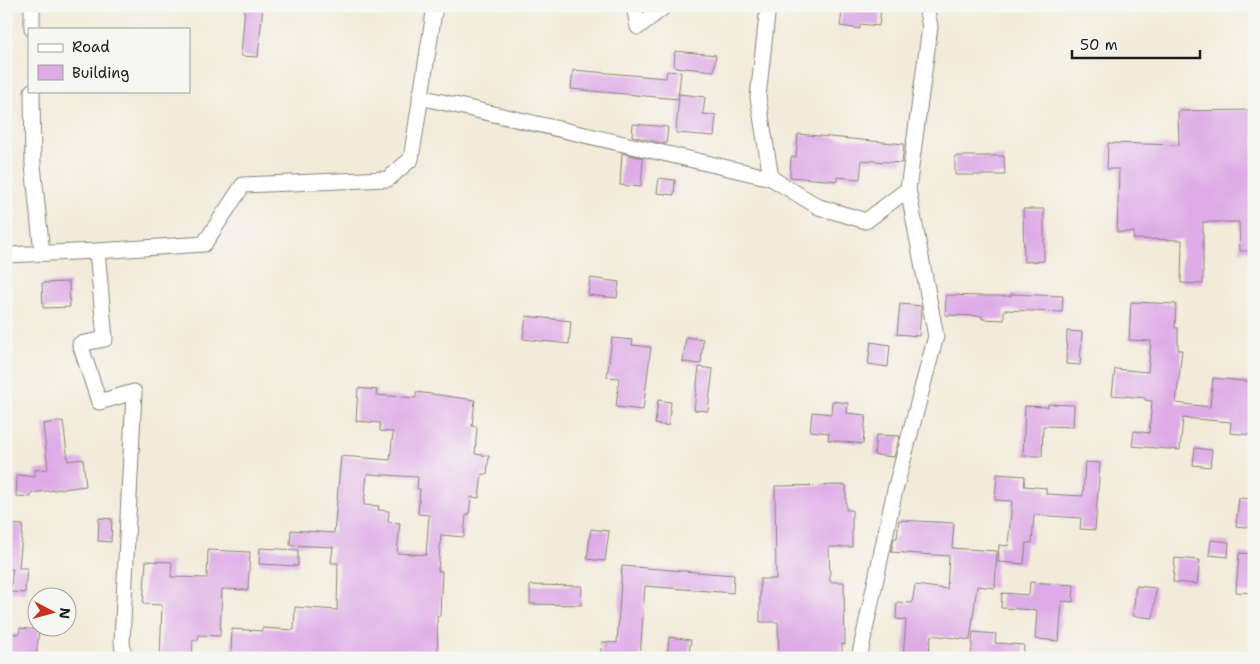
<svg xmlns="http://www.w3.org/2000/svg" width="1260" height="664" viewBox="0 0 1260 664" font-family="'Shantell Sans',sans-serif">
<rect width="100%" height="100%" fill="#f6f6f2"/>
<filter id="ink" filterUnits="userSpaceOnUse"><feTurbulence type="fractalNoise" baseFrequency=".02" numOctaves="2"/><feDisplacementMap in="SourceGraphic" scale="10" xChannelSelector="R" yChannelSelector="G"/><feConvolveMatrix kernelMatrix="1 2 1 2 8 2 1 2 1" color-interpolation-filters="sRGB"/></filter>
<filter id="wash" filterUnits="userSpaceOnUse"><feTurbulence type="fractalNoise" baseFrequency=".0096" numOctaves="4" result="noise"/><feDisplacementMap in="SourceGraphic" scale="20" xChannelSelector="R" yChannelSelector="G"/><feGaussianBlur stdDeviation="1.12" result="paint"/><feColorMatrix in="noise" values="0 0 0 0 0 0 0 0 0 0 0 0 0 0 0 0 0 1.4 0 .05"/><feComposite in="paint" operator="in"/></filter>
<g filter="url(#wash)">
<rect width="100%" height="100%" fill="#f3ebda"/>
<g id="blocks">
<g fill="#deabe6" fill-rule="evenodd">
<polygon points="245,6 263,6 258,57 241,56"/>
<polygon points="843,6 881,6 879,26 860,24 860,29 840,26"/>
<polygon points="675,51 716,55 714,71 674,67"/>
<polygon points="573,70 666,78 667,71 681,72 678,99 571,89"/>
<polygon points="679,94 705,97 703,114 716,115 714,136 676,133"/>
<polygon points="1254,110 1254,251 1240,251 1239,222 1203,222 1203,284 1181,283 1182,240 1133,239 1134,232 1117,232 1119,169 1107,169 1108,143 1179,145 1178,111"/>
<polygon points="633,124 668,127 666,144 632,136"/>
<polygon points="798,134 904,144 902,163 862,160 860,179 837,177 837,181 790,177 791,157 796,157"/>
<polygon points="622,153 643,158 641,187 620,185"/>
<polygon points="955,156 1004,156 1005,175 955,175"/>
<polygon points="659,178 675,180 674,195 657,193"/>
<polygon points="1023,209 1044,209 1044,261 1024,262"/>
<polygon points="590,278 619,282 617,298 588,295"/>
<polygon points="69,282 70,307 43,308 42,283"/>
<polygon points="1011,294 1063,296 1062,312 1004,310 1004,320 982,319 982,316 945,315 946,295 983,296 1011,296"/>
<polygon points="1131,302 1176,304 1175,328 1178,328 1178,350 1182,350 1176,403 1210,407 1213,378 1254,382 1252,435 1230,433 1231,422 1183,418 1180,450 1132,446 1134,431 1149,433 1152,401 1145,400 1145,398 1112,395 1115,369 1148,372 1151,341 1129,340"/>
<polygon points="900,304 921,306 919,336 897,334"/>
<polygon points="526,316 571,321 569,344 523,339"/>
<polygon points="1067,331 1082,332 1080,365 1066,364"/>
<polygon points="686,337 703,339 701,364 683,362"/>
<polygon points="612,338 633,340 632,345 651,347 643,410 616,407 619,378 607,377"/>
<polygon points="871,342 890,345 888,367 868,364"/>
<polygon points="699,367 713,369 708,411 694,410"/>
<path d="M358,388l19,2 -1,5 40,3v-6l59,8 -3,26 5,1 -2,27 14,2 -2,18h-5l-3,24 -8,-1 -2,18h-3l-2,22 -23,-2 -3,36h4l-2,45h-3l1,42h-205v-5h-2l1,-24 30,2v-3l32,2 1,-23 42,3 1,-47h-7l2,-16 -43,-2 1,-15 43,3 7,-77 49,4 3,-28 -13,-1v-8l-24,-2zM367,474l51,3 -1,12h3l-2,25 11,1 -3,40 -29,-2 3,-30 -12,-1 1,-11 -11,-1 1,-4 -15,-1z"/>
<polygon points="658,400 671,402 668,426 655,424"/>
<polygon points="832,401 848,403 847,413 866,415 863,444 828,440 829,433 810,431 812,412 831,414"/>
<polygon points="1048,404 1074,405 1073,427 1043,426 1042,456 1023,456 1025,406 1048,407"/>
<polygon points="63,421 68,461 83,459 86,486 31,493 31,497 16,496 17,475 35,477 35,470 48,469 43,424"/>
<polygon points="876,435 900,436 894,457 874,455"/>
<polygon points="1195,448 1212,450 1210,467 1193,465"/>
<polygon points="1085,462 1100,463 1095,530 1080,529 1081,518 1034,515 1032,543 1026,543 1024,564 998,562 999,545 1008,546 1012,501 995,500 997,474 1025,476 1024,486 1046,488 1046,494 1083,496"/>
<polygon points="846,485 846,510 852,510 852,547 829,547 830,582 844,582 845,645 842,644 842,658 779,658 778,622 760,622 760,579 776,579 775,486"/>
<polygon points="1239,498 1254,499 1254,528 1236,526"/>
<polygon points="99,518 112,519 111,542 98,541"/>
<polygon points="899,520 954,523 952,548 997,551 995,588 977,586 970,640 931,635 928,658 903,658 906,620 896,619 897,602 912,603 915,585 947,589 949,556 891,552 894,538 897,538"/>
<polygon points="6,524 23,525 19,568 27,568 25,593 10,592 13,569 6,569"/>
<polygon points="591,529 609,531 605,561 587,559"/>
<polygon points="1211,540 1229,542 1228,557 1209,555"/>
<polygon points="260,548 298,550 298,566 259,564"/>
<polygon points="208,550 250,552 248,590 222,589 220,636 199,635 198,640 193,640 192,658 160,658 162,605 143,604 146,561 172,562 171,577 207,578"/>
<polygon points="1239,553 1254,554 1251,593 1236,592"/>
<polygon points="1175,558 1200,560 1197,584 1173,582"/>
<polygon points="622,566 734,575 733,593 645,586 640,658 600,658 602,642 617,643"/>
<polygon points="1030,582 1074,585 1073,602 1062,601 1059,641 1035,639 1037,610 1001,608 1002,593 1029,595"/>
<polygon points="530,585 582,586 581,605 530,604"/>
<polygon points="1136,586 1156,588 1153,618 1133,616"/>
<polygon points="20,628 39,630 36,658 6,658 6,633 19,634"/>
<polygon points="973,632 996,634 995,643 1024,645 1023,658 971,658"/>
<polygon points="669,637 691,640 688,658 667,658"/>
</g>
</g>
</g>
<g filter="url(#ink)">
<use href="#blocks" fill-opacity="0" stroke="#88847b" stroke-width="1"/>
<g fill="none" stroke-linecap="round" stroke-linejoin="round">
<defs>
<g id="street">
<polyline points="32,6 32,29"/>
<polyline points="634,6 638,27 665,6"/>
<polyline points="768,6 758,97 771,178 819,207 866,221 908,189"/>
<polyline points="32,91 33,165 42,253"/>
<polyline points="420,97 771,178"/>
<polyline points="97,251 105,339 80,344 99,402 134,392 122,642 124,658"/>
<polyline points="6,255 97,251 204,244 243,185 388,179 411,159 435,6"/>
<polyline points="859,658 895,490 936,336 908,189 930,27 926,6"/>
</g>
</defs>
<use href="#street" stroke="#88847b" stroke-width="17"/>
<use href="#street" stroke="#fff" stroke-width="15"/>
</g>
</g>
<rect width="1260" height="664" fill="none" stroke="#f6f6f2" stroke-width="25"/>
<rect x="28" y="28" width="162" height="65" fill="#f6f6f2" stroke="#9f9f9c"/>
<rect x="38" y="44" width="25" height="8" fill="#ffffff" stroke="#9f9f9c"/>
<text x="72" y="52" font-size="15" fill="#1c1c1c">Road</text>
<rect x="38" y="65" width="25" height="15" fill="#deabe6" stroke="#9f9f9c"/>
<text x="72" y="78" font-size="15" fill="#1c1c1c">Building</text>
<g transform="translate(52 612) rotate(96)"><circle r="24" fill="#f6f6f2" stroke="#9f9f9c"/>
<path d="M0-4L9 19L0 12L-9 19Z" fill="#c8321e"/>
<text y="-8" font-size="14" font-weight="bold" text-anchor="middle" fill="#1c1c1c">N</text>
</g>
<path d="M1072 50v8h128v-8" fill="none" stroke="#1c1c1c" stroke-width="2.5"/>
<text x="1080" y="50" font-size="15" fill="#1c1c1c" stroke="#f6f6f2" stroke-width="4" paint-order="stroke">50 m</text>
</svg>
